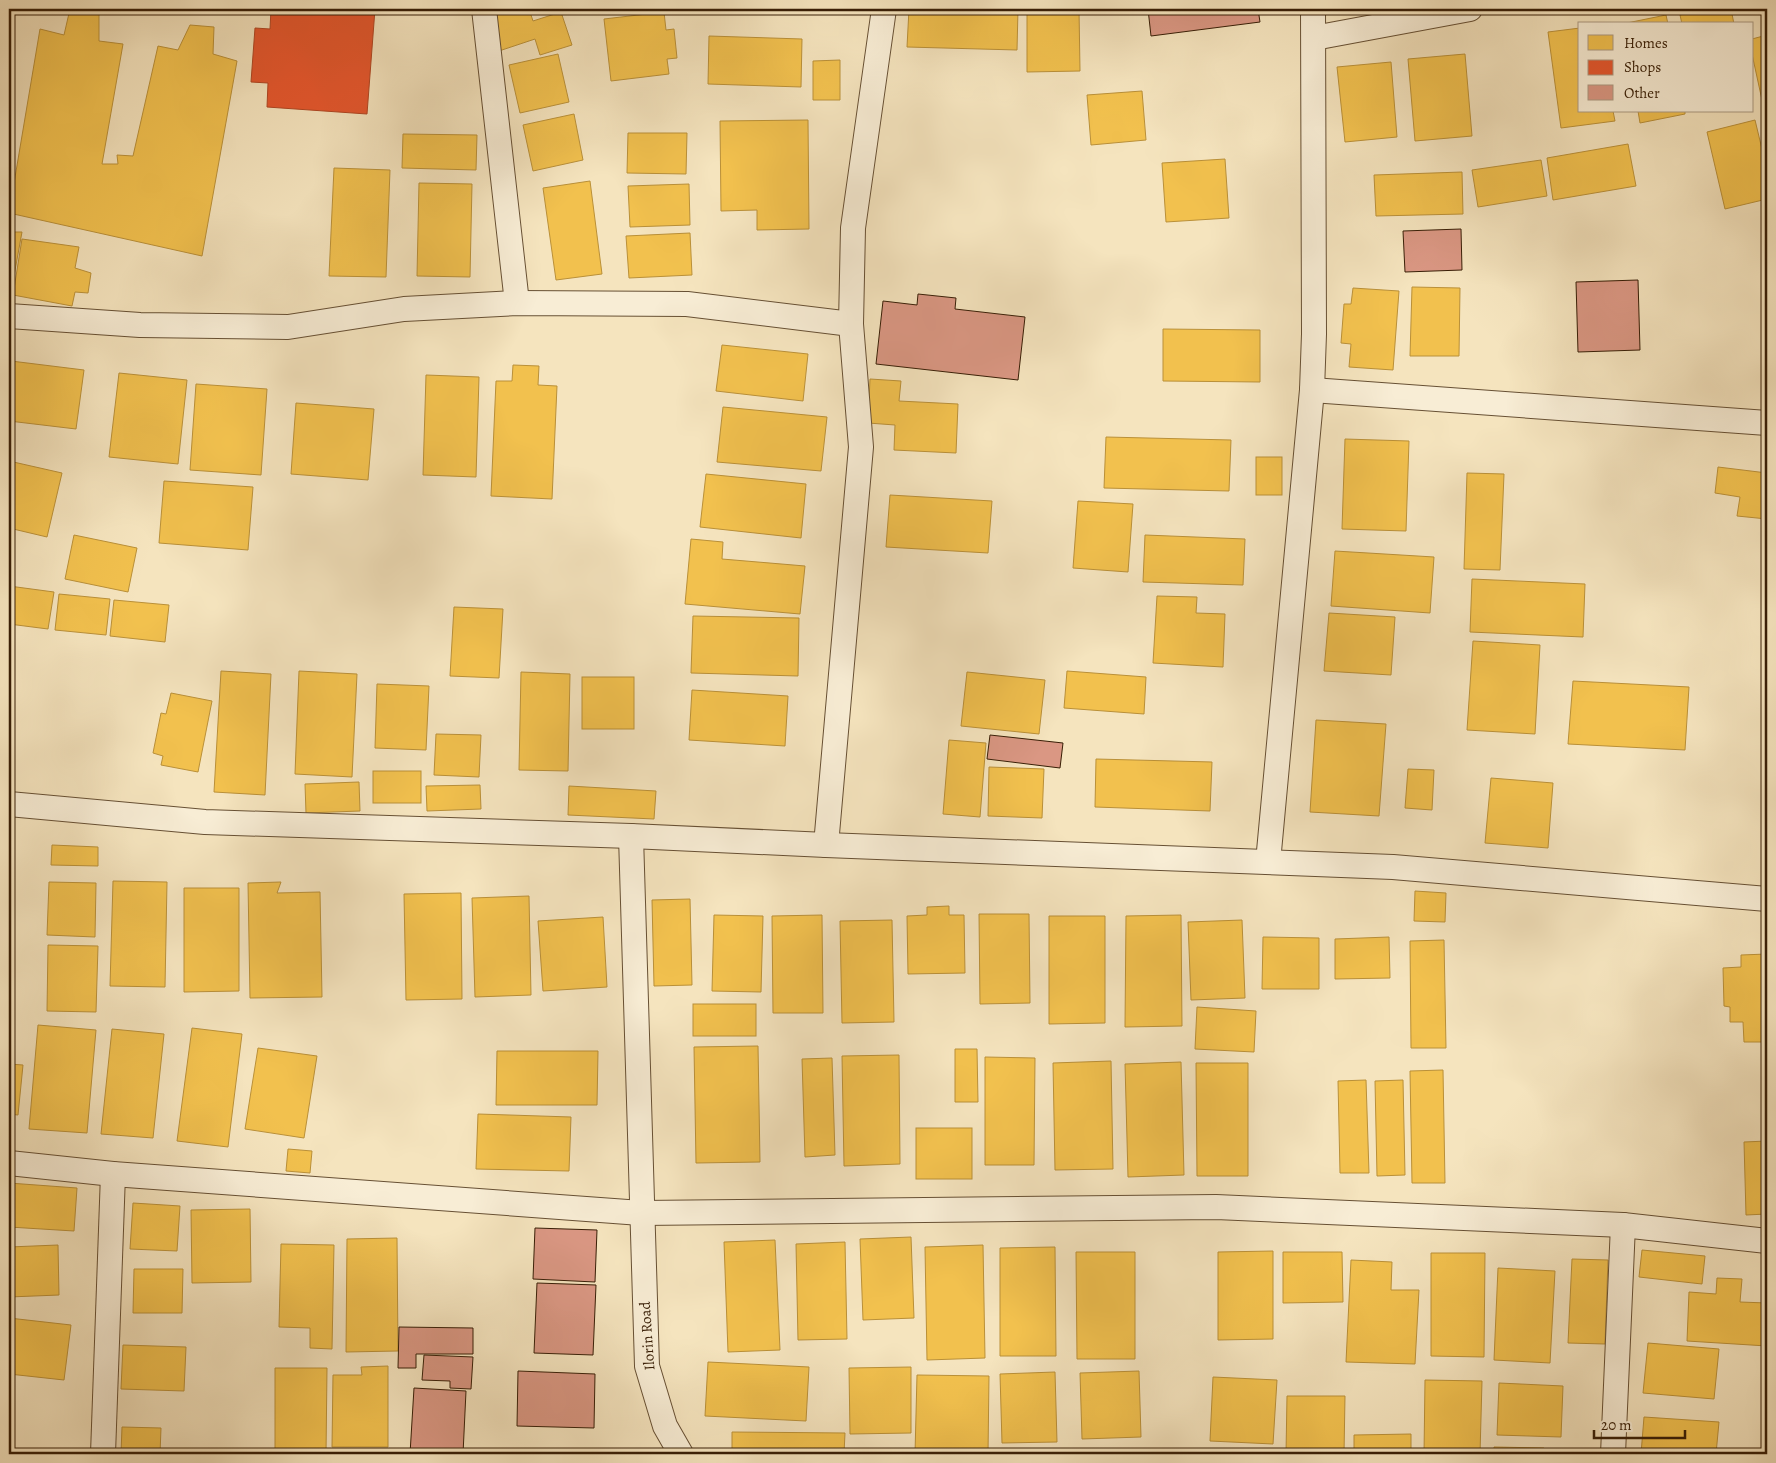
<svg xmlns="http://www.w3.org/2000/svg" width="1776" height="1463" viewBox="0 0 1776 1463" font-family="Alegreya,serif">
<rect width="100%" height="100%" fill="#f5e4be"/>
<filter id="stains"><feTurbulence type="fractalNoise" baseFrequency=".004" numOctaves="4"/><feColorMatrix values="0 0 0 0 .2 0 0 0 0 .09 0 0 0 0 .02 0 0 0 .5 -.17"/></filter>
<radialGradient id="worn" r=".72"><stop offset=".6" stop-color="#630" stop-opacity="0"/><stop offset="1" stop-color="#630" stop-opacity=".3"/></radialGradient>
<g fill="#f2c14e" stroke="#ba9038">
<polygon points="70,9 99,12 99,41 123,44 102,164 118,164 117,155 133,156 158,46 178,50 190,25 214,27 213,54 237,61 202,256 9,213 40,29 64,35"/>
<polygon points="491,9 529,9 533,21 561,12 572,45 540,55 535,39 499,51"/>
<polygon points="909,9 1018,9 1017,50 907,47"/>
<polygon points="1027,9 1079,9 1080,71 1027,72"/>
<polygon points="1711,9 1731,9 1734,24 1682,24 1680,15"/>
<polygon points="664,12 666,30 674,29 677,58 667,59 669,74 611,81 604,19"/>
<polygon points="1666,15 1668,24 1622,24"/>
<polygon points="1580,28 1580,111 1613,111 1615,121 1561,128 1548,32"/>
<polygon points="1767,35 1767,99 1762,100 1752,54 1752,39"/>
<polygon points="709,36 802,39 801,87 708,84"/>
<polygon points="558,54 569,102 520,113 509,65"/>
<polygon points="1465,54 1472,136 1415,141 1408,59"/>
<polygon points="840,60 840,100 813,100 813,61"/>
<polygon points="1391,62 1397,137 1345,142 1337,67"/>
<polygon points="1142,91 1146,140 1091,145 1087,95"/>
<polygon points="1638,111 1685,111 1685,114 1640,123"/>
<polygon points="574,114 583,160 533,171 523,125"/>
<polygon points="808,120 809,229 757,230 757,210 721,211 720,121"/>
<polygon points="1755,120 1767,170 1767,199 1725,209 1707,132"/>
<polygon points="628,133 687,133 686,174 627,173"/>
<polygon points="403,134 477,135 476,170 402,168"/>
<polygon points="1628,144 1636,186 1553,200 1547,158"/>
<polygon points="1225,159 1229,218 1166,222 1162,163"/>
<polygon points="1541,160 1547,196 1478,207 1472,170"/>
<polygon points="334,168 390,170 386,277 329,276"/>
<polygon points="1462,172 1463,214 1376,216 1374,175"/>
<polygon points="590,181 602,274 556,280 543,188"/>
<polygon points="419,183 472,184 470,277 417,276"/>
<polygon points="689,184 690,225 630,227 628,186"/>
<polygon points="9,232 22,232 10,298 9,298"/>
<polygon points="690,233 692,275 629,278 626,236"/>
<polygon points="22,239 79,247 75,268 91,273 88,293 75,292 72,306 13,295"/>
<polygon points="1412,287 1460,288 1459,356 1410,356"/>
<polygon points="1353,288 1399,291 1393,370 1349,367 1351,344 1341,343 1344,304 1351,304"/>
<polygon points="1163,329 1260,330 1260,382 1163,381"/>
<polygon points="722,345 808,354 803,401 716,391"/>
<polygon points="11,361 84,370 76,429 9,421 9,377"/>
<polygon points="513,365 539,366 538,385 557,386 552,499 491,496 496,381 512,381"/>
<polygon points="119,373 187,380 178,464 109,457"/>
<polygon points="426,375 479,377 476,477 423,475"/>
<polygon points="870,379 901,381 899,401 958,404 956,453 894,450 895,425 868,423"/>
<polygon points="196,384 267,389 261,475 190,470"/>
<polygon points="296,403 374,409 368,480 291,474"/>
<polygon points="723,407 827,417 821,471 717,462"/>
<polygon points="1106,437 1231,440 1229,491 1104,488"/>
<polygon points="1345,439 1409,441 1406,531 1342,529"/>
<rect x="1256" y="457" width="26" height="38"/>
<polygon points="9,461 62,473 47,537 9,528"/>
<polygon points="1718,467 1767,473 1767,519 1737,516 1740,497 1715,493"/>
<polygon points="1467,473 1504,474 1500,570 1464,569"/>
<polygon points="706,474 806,484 801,538 700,527"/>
<polygon points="164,481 253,487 248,550 159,543"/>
<polygon points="890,495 992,501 988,553 886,547"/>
<polygon points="1078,501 1133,504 1128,572 1073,568"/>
<polygon points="74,535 137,548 128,592 65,579"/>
<polygon points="1145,535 1245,539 1243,585 1143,582"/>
<polygon points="691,539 723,542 722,559 805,566 800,614 685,604"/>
<polygon points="1335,551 1434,557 1430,613 1331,606"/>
<polygon points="1472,579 1585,584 1583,637 1470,632"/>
<polygon points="9,586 54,592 48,629 9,624"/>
<polygon points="59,594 110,599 106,635 55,630"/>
<polygon points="1157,596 1197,597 1196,613 1225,614 1223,667 1153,663"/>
<polygon points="114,600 169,605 165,642 110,636"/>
<polygon points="454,607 503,609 499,678 450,676"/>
<polygon points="1329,613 1395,617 1391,675 1324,671"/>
<polygon points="693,616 799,618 798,676 691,673"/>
<polygon points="1473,641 1540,645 1535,734 1467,730"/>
<polygon points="221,671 271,674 265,795 214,792"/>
<polygon points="299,671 357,674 352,777 295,774"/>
<polygon points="1067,671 1146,677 1144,714 1064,708"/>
<polygon points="521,672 570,674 568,771 519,770"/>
<polygon points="967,672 1045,680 1039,734 961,726"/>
<rect x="582" y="677" width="52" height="52"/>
<polygon points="1573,681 1689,687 1685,750 1568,744"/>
<polygon points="377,684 429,686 426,750 375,748"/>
<polygon points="692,690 788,696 785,746 689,740"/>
<polygon points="171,693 212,701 198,772 161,765 163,756 153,753 161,713 166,714"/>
<polygon points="1316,720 1386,724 1379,816 1310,812"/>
<polygon points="436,734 481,735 479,777 434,775"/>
<polygon points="949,740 986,743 980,817 943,814"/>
<polygon points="1096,759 1212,762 1210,811 1095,807"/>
<polygon points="989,767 1044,769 1042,818 988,816"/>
<polygon points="1408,769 1434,770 1432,810 1405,808"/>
<rect x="373" y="771" width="48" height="32"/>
<polygon points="1491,778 1553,783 1548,848 1485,843"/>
<polygon points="359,782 360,811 306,813 305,784"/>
<polygon points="480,785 481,809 427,811 426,786"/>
<polygon points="569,786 656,791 654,819 568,815"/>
<polygon points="52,845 98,847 98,866 51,865"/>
<polygon points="113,881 167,882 165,987 110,986"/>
<polygon points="49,882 96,883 95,937 47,935"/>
<polygon points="281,882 277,893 320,892 322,997 250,998 248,883"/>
<polygon points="184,888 239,888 239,991 184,992"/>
<polygon points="1415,891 1446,893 1445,922 1414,921"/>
<polygon points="461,893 462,999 406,1000 404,894"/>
<polygon points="529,896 531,995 475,997 472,898"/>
<polygon points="690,899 692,985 654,986 652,900"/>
<polygon points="949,906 949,915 964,915 965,973 908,974 907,916 927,915 927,907"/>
<polygon points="979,914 1029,914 1030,1003 980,1004"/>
<polygon points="714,915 763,916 761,992 712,991"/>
<polygon points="822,915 823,1013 773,1013 772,916"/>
<polygon points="1181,915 1182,1026 1125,1027 1126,916"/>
<polygon points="1049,916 1105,916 1105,1023 1049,1024"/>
<polygon points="603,917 607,987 543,991 538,921"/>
<polygon points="892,920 894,1022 842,1023 840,921"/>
<polygon points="1242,920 1245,998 1191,1000 1188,922"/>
<polygon points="1263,937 1319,938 1319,989 1262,989"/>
<polygon points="1389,937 1390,978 1335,979 1335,939"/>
<polygon points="1444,940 1446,1048 1411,1048 1410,941"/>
<polygon points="48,945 98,946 96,1012 47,1011"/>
<polygon points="1767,954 1767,1042 1744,1042 1743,1022 1730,1022 1730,1007 1724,1006 1723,968 1741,967 1741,955"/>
<rect x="693" y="1004" width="63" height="32"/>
<polygon points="1197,1007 1256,1011 1254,1052 1195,1049"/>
<polygon points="38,1025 96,1030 87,1133 29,1129"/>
<polygon points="192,1028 242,1034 228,1147 177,1141"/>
<polygon points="112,1029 164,1034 153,1138 101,1134"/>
<polygon points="758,1046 760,1162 696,1163 694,1047"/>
<polygon points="258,1048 317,1056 304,1138 245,1129"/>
<polygon points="955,1049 977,1049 978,1102 955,1102"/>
<polygon points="497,1051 598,1051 597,1105 496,1105"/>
<polygon points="899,1055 900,1164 844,1166 842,1056"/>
<polygon points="985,1057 1035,1058 1034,1165 985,1165"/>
<polygon points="832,1058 835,1155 805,1157 802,1059"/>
<polygon points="1111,1061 1113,1169 1055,1170 1053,1063"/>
<polygon points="1181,1062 1184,1175 1128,1177 1125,1064"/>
<polygon points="1196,1063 1248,1063 1248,1176 1197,1176"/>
<polygon points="9,1064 23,1065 18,1115 9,1114"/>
<polygon points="1443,1070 1445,1183 1412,1183 1410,1071"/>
<polygon points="1366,1080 1369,1173 1340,1173 1338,1081"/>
<polygon points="1403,1080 1405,1175 1377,1176 1375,1081"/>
<polygon points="478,1114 571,1117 569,1171 476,1169"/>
<rect x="916" y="1128" width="56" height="51"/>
<polygon points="1767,1141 1767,1214 1746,1215 1744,1142"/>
<polygon points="288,1149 312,1151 310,1173 286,1171"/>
<polygon points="9,1183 77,1188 74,1231 9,1227"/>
<polygon points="133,1203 180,1206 177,1251 130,1249"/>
<polygon points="250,1209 251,1282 192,1283 191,1210"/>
<polygon points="911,1237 914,1318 863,1320 860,1239"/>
<polygon points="397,1238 398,1351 346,1352 347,1239"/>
<polygon points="775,1240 780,1350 728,1352 724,1242"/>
<polygon points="845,1242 847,1339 798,1340 796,1244"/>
<polygon points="281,1244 334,1245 332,1349 310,1348 310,1328 279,1327"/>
<polygon points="58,1245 59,1295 9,1297 9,1247"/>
<polygon points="983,1245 985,1358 927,1360 925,1247"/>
<polygon points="1055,1247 1056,1356 1000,1356 1000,1248"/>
<polygon points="1642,1250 1705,1256 1702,1284 1639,1277"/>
<polygon points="1273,1251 1273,1339 1218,1340 1218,1252"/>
<polygon points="1076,1252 1135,1252 1135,1359 1077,1359"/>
<polygon points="1283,1252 1342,1252 1343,1302 1283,1303"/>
<polygon points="1431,1253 1485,1253 1484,1357 1431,1356"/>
<polygon points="1572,1259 1608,1260 1605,1344 1568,1343"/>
<polygon points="1351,1260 1392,1262 1391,1290 1419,1290 1415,1364 1346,1362"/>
<polygon points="1498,1268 1555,1271 1550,1363 1494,1360"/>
<polygon points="134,1269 183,1269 182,1313 133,1313"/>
<polygon points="1717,1278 1742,1279 1740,1302 1767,1303 1767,1346 1687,1341 1689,1292 1716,1294"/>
<polygon points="9,1318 71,1325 64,1380 9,1374"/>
<polygon points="1648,1343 1719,1349 1714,1399 1643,1393"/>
<polygon points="123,1345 186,1347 184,1391 121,1389"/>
<polygon points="708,1362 809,1367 806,1421 705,1416"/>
<polygon points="388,1366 388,1447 332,1447 333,1375 362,1375 361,1367"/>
<polygon points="911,1367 911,1433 850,1434 849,1368"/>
<polygon points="275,1368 327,1368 326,1454 275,1454"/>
<polygon points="1139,1371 1141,1437 1082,1439 1080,1373"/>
<polygon points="1055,1372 1057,1442 1002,1443 1000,1374"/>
<polygon points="917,1375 989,1376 988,1454 915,1454"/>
<polygon points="1213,1377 1277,1380 1273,1444 1210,1441"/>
<polygon points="1425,1380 1482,1381 1480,1454 1424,1454"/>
<polygon points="1499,1383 1563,1386 1561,1437 1497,1435"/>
<polygon points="1287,1396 1345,1396 1344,1454 1286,1454"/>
<polygon points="1644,1417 1719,1422 1716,1454 1641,1454"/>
<polygon points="122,1427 161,1428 160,1454 121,1454"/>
<polygon points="732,1432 845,1433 844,1454 732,1454"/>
<polygon points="1411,1434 1411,1454 1354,1454 1354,1435"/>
<polygon points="1494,1447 1544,1448 1544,1454 1494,1454"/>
</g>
<polygon fill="#e4572e" stroke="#b04622" points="271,9 375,9 367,114 267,107 268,83 251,82 255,28 270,29"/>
<g fill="#da9783" stroke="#381e06">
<polygon points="1148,9 1258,9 1260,22 1151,36"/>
<polygon points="1461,229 1462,270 1405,272 1403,231"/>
<polygon points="1638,280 1640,350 1578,352 1576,282"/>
<polygon points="918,294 956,298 955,309 1025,317 1018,380 876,364 883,301 917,305"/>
<polygon points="990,735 1063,743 1060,768 987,759"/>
<polygon points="535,1228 597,1230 595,1282 533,1279"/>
<polygon points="537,1283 596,1285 593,1355 534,1353"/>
<polygon points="399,1327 473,1328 473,1354 416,1354 416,1368 398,1368"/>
<polygon points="424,1355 473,1357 471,1389 450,1388 450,1381 422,1380"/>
<polygon points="518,1371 595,1374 594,1428 517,1426"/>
<polygon points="414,1388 466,1391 463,1454 410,1454"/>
</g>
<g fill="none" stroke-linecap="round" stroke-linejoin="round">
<defs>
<g id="street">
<polyline points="484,9 517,303"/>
<polyline points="1314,38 1470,9"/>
<polyline points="9,316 140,325 288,327 404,309 517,303 687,304 851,324"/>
<polyline points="1312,390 1767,423"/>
<polyline points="9,804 205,822 631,836 826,845 1393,867 1767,899"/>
<polyline points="631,836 647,1366 665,1426 681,1454"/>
<polyline points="826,845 861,447 851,324 853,228 884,9"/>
<polyline points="1268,862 1312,390 1314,334 1313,9"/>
<polyline points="9,1163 113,1174 641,1213 1216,1207 1623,1225 1767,1241"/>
<polyline points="103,1454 113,1174"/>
<polyline points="1613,1454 1623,1225"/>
</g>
</defs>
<use href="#street" stroke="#675034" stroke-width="26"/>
<use href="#street" stroke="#f8edd5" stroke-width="24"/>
</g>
<g text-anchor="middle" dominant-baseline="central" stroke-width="5" stroke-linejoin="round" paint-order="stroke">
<g font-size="15" fill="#381e06" stroke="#f8edd5">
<text transform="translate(647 1336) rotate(-94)">Ilorin Road</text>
</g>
</g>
<rect width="1776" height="1463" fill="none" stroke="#f5e4be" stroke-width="30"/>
<rect x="10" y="10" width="1756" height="1443" fill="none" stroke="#381e06" stroke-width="2.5"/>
<rect x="15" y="15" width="1746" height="1433" fill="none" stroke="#381e06"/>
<rect x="1578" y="22" width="175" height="90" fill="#f8edd5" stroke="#ab9a82"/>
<rect x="1588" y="35" width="25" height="15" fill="#f2c14e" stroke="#ab9a82"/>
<text x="1624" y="48" font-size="15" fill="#381e06">Homes</text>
<rect x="1588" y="60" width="25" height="15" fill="#e4572e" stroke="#ab9a82"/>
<text x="1624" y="72" font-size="15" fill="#381e06">Shops</text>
<rect x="1588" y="85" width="25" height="15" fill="#da9783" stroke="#ab9a82"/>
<text x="1624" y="98" font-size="15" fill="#381e06">Other</text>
<path d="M1594 1430v8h91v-8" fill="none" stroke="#381e06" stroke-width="2.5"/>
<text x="1601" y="1430" font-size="15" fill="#381e06" stroke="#f8edd5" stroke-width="4" paint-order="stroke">20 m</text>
<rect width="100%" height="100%" filter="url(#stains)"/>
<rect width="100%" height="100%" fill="url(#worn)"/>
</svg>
